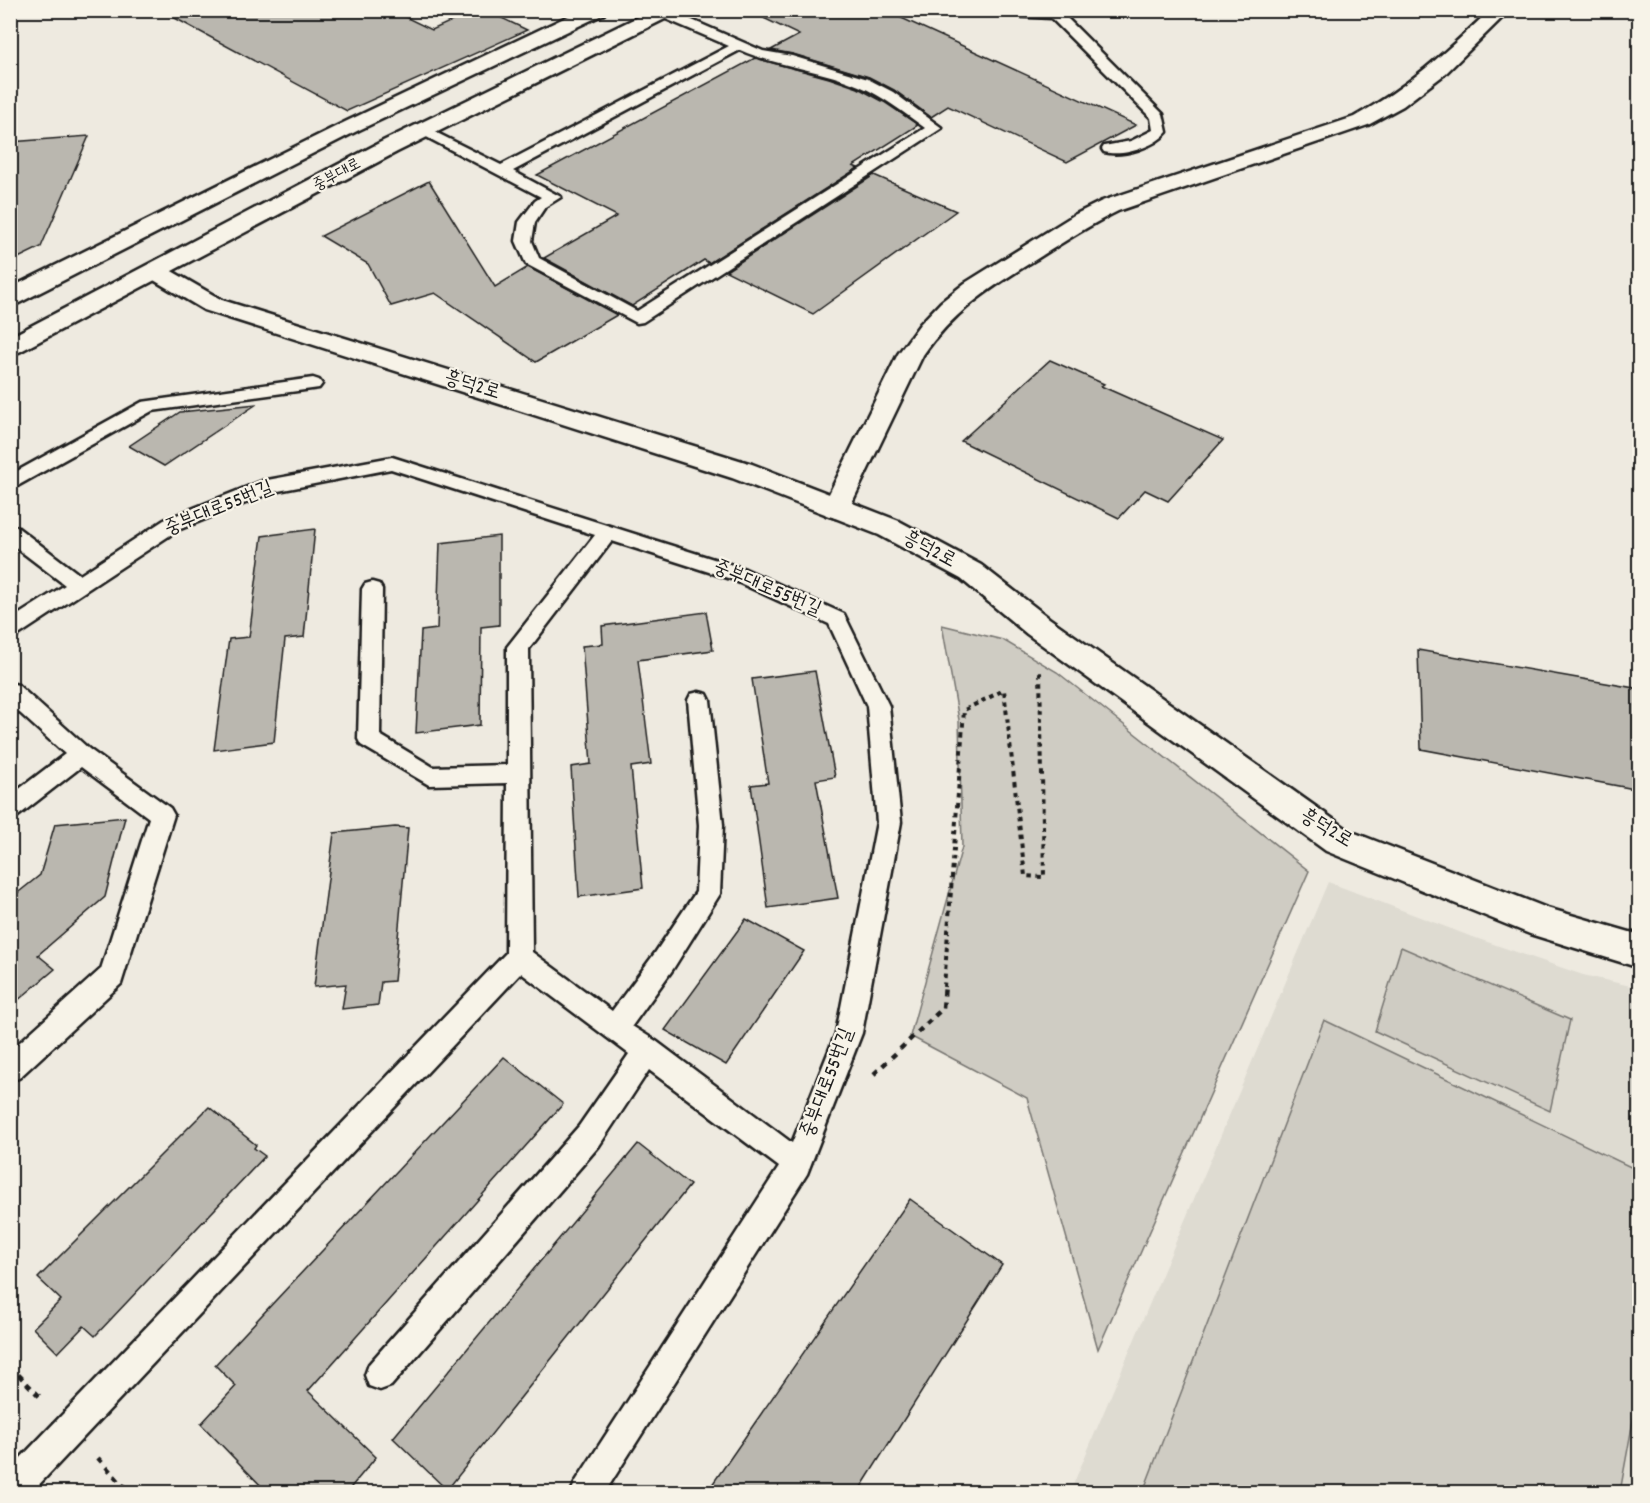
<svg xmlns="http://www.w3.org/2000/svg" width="1650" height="1503" viewBox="0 0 1650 1503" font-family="Dekko,'Poor Story',sans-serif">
<rect width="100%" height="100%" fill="#eeeae0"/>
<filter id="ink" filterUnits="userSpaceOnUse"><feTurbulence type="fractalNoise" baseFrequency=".0167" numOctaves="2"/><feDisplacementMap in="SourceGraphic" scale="12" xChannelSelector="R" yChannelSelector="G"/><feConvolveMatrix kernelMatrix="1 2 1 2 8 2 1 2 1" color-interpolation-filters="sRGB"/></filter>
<g filter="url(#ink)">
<polygon fill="#dedbd1" points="1328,882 1467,935 1583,975 1639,988 1639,1492 1070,1492"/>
<g fill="#cfccc3" stroke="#767470" stroke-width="1.5">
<polygon points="942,625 1003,640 1057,672 1309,871 1098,1349 1027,1098 910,1036 962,847 959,720"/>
<polygon points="1401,947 1570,1020 1550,1111 1375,1031"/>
<polygon points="1324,1020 1639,1171 1639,1388 1620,1492 1143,1492"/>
</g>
<g fill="#bab7af" stroke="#1c1c1c" stroke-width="1.5">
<polygon points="160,10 391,10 432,30 476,10 485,10 527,30 347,111"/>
<polygon points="747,10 884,10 1136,125 1067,162 948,106 931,117 894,90 869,77 793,54 771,50 799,35"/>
<polygon points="755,58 829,78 858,88 884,102 918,125 853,166 858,168 709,263 704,260 632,306 544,258 617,216 537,175"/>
<polygon points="89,136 41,247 10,262 10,142"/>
<polygon points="874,175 956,211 813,314 726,271"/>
<polygon points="429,181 495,287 528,267 617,315 536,362 435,293 391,306 368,264 321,236"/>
<polygon points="1050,360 1104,384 1101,386 1223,440 1168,501 1145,490 1119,518 961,441"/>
<polygon points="257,404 164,466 129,446 180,412"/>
<polygon points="315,529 304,637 285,639 274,742 214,750 229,639 249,637 262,536"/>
<polygon points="499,536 499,625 481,627 480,725 416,733 421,631 437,629 440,543"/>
<polygon points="706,612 713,650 638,660 651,764 631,767 643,888 579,897 571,767 591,764 582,646 603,644 602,626"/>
<polygon points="1418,650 1640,689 1640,790 1421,749"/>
<polygon points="815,671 835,777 816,780 838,898 768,908 751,785 768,783 752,679"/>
<polygon points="125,817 105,897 38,955 55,969 10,1007 10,899 40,875 55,824"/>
<polygon points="395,827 408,828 394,981 381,982 378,1005 342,1009 346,984 314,987 334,833"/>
<polygon points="746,919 804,951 726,1065 665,1030"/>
<polygon points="504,1057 563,1104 308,1391 376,1457 347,1492 267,1492 201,1424 236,1386 215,1365"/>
<polygon points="209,1107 256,1145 254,1148 265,1156 95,1336 84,1326 58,1353 33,1328 61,1300 38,1278"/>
<polygon points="638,1144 690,1185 447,1490 393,1438"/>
<polygon points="910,1199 1002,1265 858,1492 707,1492"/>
</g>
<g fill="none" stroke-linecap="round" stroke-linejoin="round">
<defs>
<g id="lane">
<path d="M659,10h10l94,41 29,5 76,23 25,13 49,36 -299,194 -6,1 -111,-59 -10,-23 3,-19 16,-21 6,-4 -126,-66 7,-4 5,1 74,37 228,-119 -70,-30zM740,50c38,17 81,19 119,36 24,10 45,27 66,42l-288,183 -98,-53 -7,-17 3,-19 10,-15 16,-10 -48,-26z"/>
<path d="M962,10l98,1 103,103 4,18c-12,15 -44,25 -63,20l-2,-3 2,-3 27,-5 22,-11 -2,-12 -100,-100 -83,-4z"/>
<polygon points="313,378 319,380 322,384 319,388 152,411 10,490 10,475 142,402"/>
<path d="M392,457l353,112 99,45 45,92 12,116 -39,211 -55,141 -202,318h-34l5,-11 203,-314 -130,-97 -50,76 -208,240 -11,4 -11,-4 -4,-11 4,-11 210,-238 50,-72 -108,-81 -489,519h-22v-23l496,-516 1,-170 -78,2 -68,-40 -3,-6 4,-150 3,-5 7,-2 7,2 3,5 -2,146 53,32 74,-2v-118l88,-112 -204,-66 -118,23 -95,38 -161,106 -7,3v-19l55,-35 -55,-42v-18l7,2 63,48 84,-55 98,-39zM612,541l119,38 98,45 38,82 10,116 -41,211 -44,110 -136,-102 -24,-15 41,-57 47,-75 3,-69 -13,-125 -3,-6 -8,-2 -8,2 -3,6 11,125 -3,67 -41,61 -43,58 -80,-59 -3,-303z"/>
<polygon points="10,683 18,685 89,749 170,808 174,815 121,984 19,1078 10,1081 10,1051 101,969 149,818 81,767 18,816 10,818 10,796 65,754 10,704"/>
</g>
<path id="street" d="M1490,10h20l-65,64 -42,32 -35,19 -250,86c-29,14 -56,32 -83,49 -45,28 -81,51 -112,95l-77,160 -10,3 -10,-3 -4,-7 76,-154 22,-30 21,-22 24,-19 109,-68 28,-14 252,-84c54,-30 91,-64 136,-107z"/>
<polygon id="secondary" points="155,264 163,266 222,300 752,464 899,521 981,565 1049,618 1350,831 1547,908 1640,935 1640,968 1530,934 1326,851 1027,634 961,579 879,535 732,478 204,310 147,276 143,271 147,266"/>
<g id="primary">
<polygon points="581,10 606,10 604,14 359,130 19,303 10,305 10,288 345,122"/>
<polygon points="652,10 677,10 675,14 397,152 19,352 10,355 10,337 381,142"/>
</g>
</defs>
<use href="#lane" stroke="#1c1c1c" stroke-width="5"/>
<use href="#street" stroke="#1c1c1c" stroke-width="5"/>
<use href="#secondary" stroke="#1c1c1c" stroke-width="5"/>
<use href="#primary" stroke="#1c1c1c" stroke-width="5"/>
<polyline stroke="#1c1c1c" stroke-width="4" stroke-dasharray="4.5 4.5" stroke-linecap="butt" points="944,987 964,710 1004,690 1025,876 1044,877 1040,672"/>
<g stroke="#1c1c1c" stroke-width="4.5" stroke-dasharray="6 6" stroke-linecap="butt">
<polyline points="874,1074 943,1008 945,985"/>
<polyline points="10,1366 43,1400"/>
<polyline points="98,1458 129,1492"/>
</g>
<use href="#lane" fill="#f7f3e8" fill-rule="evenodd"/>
<use href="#street" fill="#f7f3e8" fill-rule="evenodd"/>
<use href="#secondary" fill="#f7f3e8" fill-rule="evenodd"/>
<use href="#primary" fill="#f7f3e8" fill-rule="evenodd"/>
</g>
</g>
<g text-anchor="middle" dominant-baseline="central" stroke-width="4.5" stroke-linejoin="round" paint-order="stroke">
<g font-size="16" fill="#1c1c1c" stroke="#f7f3e8">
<text transform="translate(337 175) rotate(-28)">중부대로</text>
</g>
<g font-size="20" fill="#1c1c1c" stroke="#f7f3e8">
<text transform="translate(472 386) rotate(17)">흥덕2로</text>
<text transform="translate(219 509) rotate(-22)">중부대로55번길</text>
<text transform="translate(929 550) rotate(28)">흥덕2로</text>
<text transform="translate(767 589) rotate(23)">중부대로55번길</text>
<text transform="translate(1326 829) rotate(31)">흥덕2로</text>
<text transform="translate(828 1083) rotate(-69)">중부대로55번길</text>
</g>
</g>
<rect width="1650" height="1503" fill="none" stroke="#f7f3e8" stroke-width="36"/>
<rect x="18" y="18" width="1614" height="1467" fill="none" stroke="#1c1c1c" stroke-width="2" filter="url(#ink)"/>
</svg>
